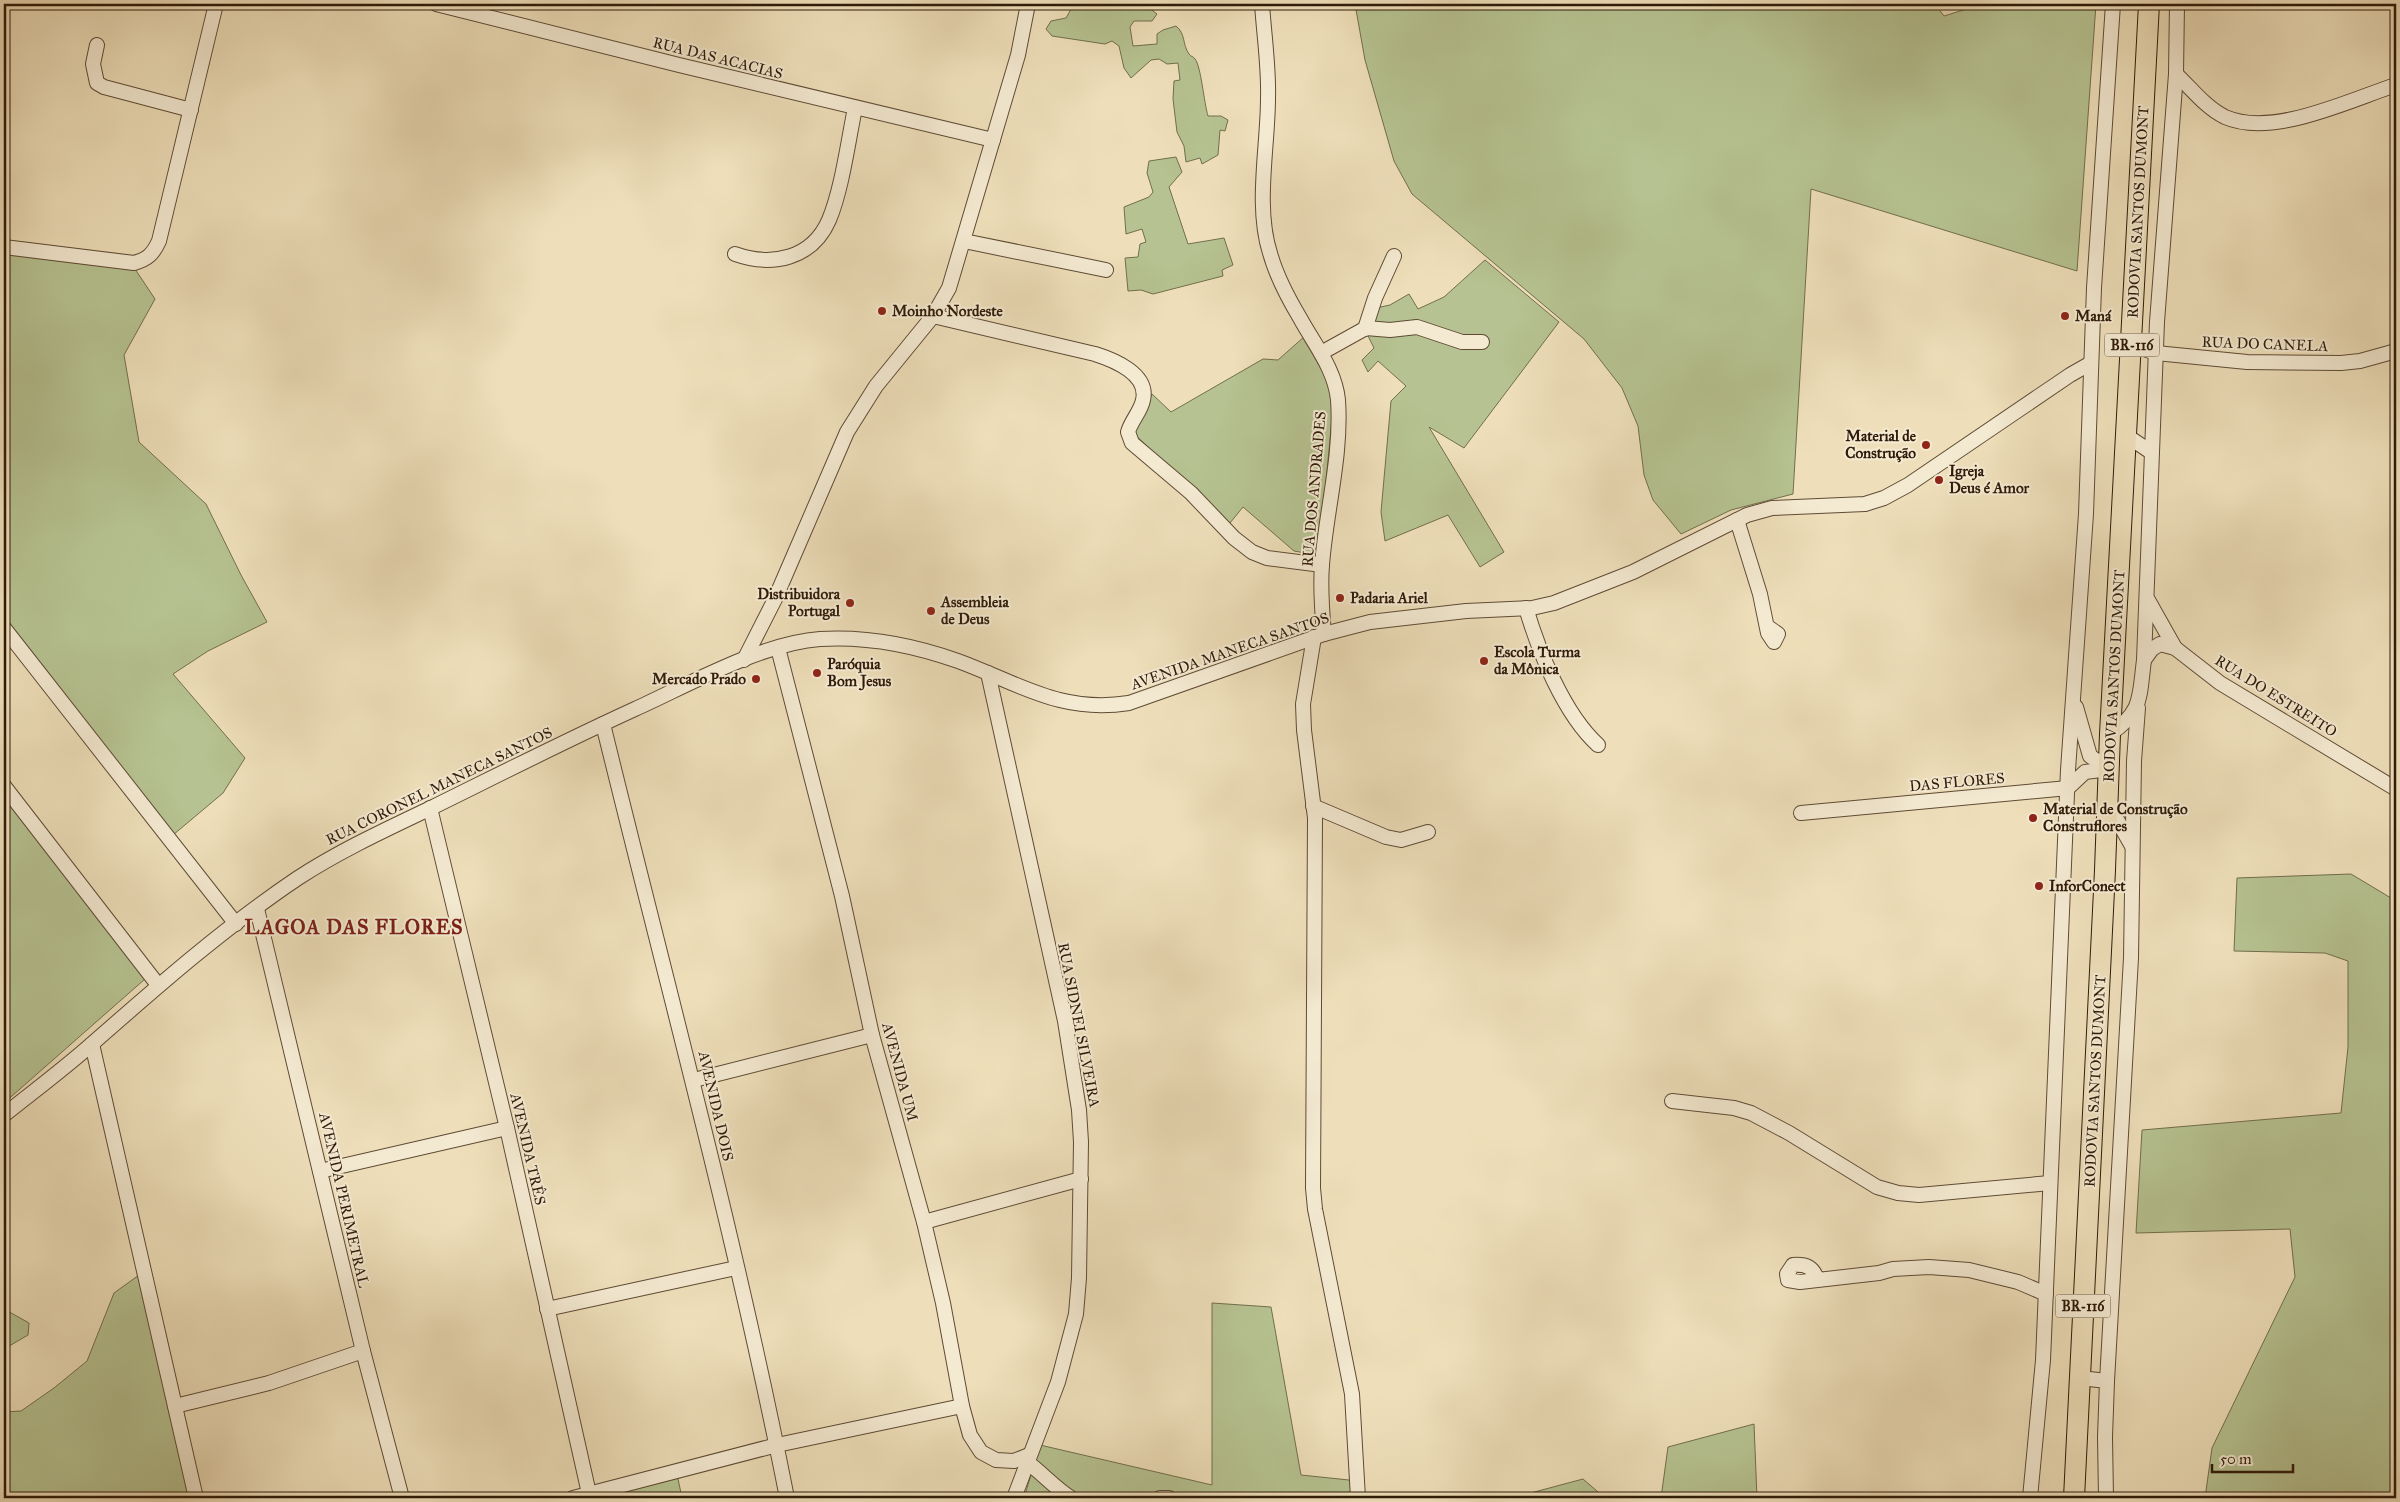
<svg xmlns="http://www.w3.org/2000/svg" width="2400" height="1502" viewBox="0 0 2400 1502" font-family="'IM FELL Great Primer',serif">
<rect width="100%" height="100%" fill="#eedfba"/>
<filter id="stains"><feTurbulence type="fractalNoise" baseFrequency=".004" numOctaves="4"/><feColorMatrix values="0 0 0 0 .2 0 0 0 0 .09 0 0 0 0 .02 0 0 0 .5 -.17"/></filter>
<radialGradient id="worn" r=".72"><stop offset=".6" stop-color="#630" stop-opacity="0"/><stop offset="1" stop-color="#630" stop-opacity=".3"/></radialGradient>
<g fill="#b6c291" stroke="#726e4d">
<path d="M1074,4h70l13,10 -5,7h-18l-4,6 3,19 24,-2v-10l6,-4 13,-4c10,8 6,18 13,28 2,3 4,2 6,5 6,7 9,44 13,57h13l7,4 -3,11 -5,-1 -2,25 -16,9 -2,-6 -14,4 -2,-16 -7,-14 -4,-33 1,-18 6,-1 -2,-17 -11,1 -8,-5 -8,1 -20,18 -7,-10 -5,-22 -7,-5 -7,3 -53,-8 -6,-7 5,-8 15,-3z"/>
<polygon points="1355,4 1935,4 1944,16 1970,8 1969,4 2096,4 2077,271 1811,189 1793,494 1731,510 1681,534 1653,500 1644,475 1638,426 1622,388 1584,339 1412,194 1394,161 1365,60"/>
<polygon points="1176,157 1182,172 1169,187 1188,244 1224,238 1233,265 1222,270 1223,276 1153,294 1141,290 1128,291 1125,258 1138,257 1140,244 1146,242 1142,229 1126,234 1124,207 1149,197 1153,192 1147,173 1149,161"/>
<polygon points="4,252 133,266 155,299 124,355 139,442 206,504 241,575 267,622 208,651 173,674 245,758 223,793 173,835 4,622"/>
<polygon points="1485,260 1559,322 1464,448 1429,427 1504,552 1480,567 1448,515 1385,541 1381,512 1391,401 1406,386 1378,361 1368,372 1362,360 1374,348 1365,330 1376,308 1390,305 1409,294 1418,309 1444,297"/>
<path d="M1305,336c15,22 24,46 28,71l-12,128 -4,13 -6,6 -17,-3 -51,-44 -13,16 -98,-91 20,-38 19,18 92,-53 15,1z"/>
<polygon points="4,796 145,979 4,1103"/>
<polygon points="2351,874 2396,901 2396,1498 2205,1498 2212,1448 2295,1277 2290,1229 2136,1233 2142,1130 2341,1113 2348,1047 2348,961 2325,953 2234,951 2237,878"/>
<polygon points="139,1275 195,1498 4,1498 4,1412 21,1411 54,1388 87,1361 114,1293"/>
<polygon points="1212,1303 1271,1307 1301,1475 1349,1480 1356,1498 1024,1498 1040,1445 1212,1485"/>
<polygon points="4,1309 29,1323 28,1335 4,1349"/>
<polygon points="1754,1424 1757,1498 1661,1498 1668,1447"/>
<polygon points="677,1474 682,1498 610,1498 609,1492"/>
<polygon points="1583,1479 1605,1498 1512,1498"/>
</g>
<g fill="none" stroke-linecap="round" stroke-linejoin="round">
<defs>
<g id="minor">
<polyline points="436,4 679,65 993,140"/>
<path d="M1262,4c2,31 7,63 6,94 0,49 -13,108 2,155 6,22 18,45 30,65 14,26 35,51 38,82 4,55 -12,111 -16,165 -2,23 0,46 2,69"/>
<polyline points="97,45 93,64 97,83 104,87 191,110"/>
<path d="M2176,74c15,14 30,34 49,43 48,21 124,-17 171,-32"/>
<polyline points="964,241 1106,270"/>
<path d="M4,247l130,16c14,-4 19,-9 25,-22l57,-237"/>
<path d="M735,254c37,13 77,5 94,-34 13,-31 19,-78 26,-112"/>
<path d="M933,316l162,38c19,6 54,20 48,46 -2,11 -12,21 -15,32l4,11 59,50 43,45 18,14 15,6 55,7"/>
<polyline points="1365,329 1375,298 1394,256"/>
<polyline points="2132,345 2156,353 2247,362 2341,363 2360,361 2396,351"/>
<polyline points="1321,353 1366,328 1390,330 1417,327 1462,342 1482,342"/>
<polyline points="2127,436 2151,452"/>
<polyline points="1737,520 1760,594 1768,633 1774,642 1778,634 1768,627"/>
<polyline points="2148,600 2175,648"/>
<path d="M1526,608c13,44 38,106 72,137"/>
<polyline points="4,628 236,924"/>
<polyline points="1314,637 1303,704 1304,730 1315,818 1313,1188 1315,1209 1352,1394 1358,1498"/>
<polyline points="778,648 842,896 872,1035 924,1222 943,1303 962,1406 970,1435 981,1452 996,1460 1014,1461 1029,1455"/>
<polyline points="744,660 775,599 847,432 876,386 933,316 949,288 1018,55 1028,4"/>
<polyline points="2144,660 2152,649 2160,644 2175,648 2220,683 2396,789"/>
<polyline points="988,673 1065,1021 1079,1110 1081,1142 1079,1278 1076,1314 1058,1382 1014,1498"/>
<polyline points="2076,707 2090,756 2109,769"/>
<path d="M603,724c63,258 133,514 184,774"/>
<path d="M2110,734c33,-23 29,-36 34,-74l13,-338 19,-248 1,-70"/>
<polyline points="4,786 158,985"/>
<polyline points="2108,804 2132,846"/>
<polyline points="1313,806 1386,837 1401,840 1428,832"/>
<polyline points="430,808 507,1128 590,1498"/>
<polyline points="1801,813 2068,788 2085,772 2109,769"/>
<polyline points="257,909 363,1351 402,1498"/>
<polyline points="92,1044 196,1498"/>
<polyline points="694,1080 872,1035"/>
<polyline points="1672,1101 1734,1108 1751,1113 1789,1133 1877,1187 1898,1193 1919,1195 2050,1183"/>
<path d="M4,1115c30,-24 61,-47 89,-72 66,-58 132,-116 205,-165 43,-28 89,-49 135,-71 67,-33 134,-67 202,-98 53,-24 127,-66 185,-70 48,-3 93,6 138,22 60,22 103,53 171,42l195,-69 46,-12 96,-11 66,-3 22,-5 79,-31 114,-57 25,-7 93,-4 19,-6 24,-13 162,-110 21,-12"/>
<polyline points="320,1171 507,1128"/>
<polyline points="924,1222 1081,1179"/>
<path d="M1817,1279c-4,-12 -11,-15 -24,-14l-6,9 1,6 12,2 79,-9 14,-4 36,-2 40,3 49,12 28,12"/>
<polyline points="547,1309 736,1268"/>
<polyline points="2080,1378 2107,1381 2105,1437 2106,1498"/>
<polyline points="2107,1381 2131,958 2134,761 2138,708"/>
<polyline points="175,1406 269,1383 363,1351"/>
<path d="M1027,1462c15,11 28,26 44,36"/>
<polyline points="573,1498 777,1445 962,1406"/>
<polyline points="1160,1498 1169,1498"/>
<polyline points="2030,1498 2043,1360 2068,770 2086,514 2094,288 2113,4"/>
</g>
<polyline id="highway" points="2074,1498 2105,870 2110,734 2149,4"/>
</defs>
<use href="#minor" stroke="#5f4b35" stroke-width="16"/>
<use href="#highway" stroke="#2f1a09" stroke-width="22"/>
<use href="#minor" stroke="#f4ead2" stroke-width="14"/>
<use href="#highway" stroke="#eedfba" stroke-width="20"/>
</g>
<g fill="#8f2418" stroke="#f4ead2" stroke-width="2">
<circle cx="882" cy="311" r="5"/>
<circle cx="2065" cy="316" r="5"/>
<circle cx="1926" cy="445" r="5"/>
<circle cx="1939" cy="480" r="5"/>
<circle cx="1340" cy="598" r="5"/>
<circle cx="850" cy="603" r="5"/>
<circle cx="931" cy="611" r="5"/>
<circle cx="1484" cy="661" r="5"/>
<circle cx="817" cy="673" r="5"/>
<circle cx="756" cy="679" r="5"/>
<circle cx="2033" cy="818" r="5"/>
<circle cx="2039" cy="886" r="5"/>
</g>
<g text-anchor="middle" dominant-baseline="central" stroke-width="4" stroke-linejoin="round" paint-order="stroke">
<g fill="#f4ead2" stroke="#6a5845" stroke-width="1">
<rect x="2104.5" y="333.5" width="55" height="23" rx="4"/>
<rect x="2055.5" y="1294.5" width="55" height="23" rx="4"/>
</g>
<g font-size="14" font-weight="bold" fill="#2f1a09">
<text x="2132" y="345">BR-116</text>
<text x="2083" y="1306">BR-116</text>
</g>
<g font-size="15" fill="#2f1a09" stroke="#f4ead2">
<text transform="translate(718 58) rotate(14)">RUA DAS ACACIAS</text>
<text transform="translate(2138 212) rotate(-87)">RODOVIA SANTOS DUMONT</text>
<text transform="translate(2265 344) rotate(2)">RUA DO CANELA</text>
<text transform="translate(1314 489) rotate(-85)">RUA DOS ANDRADES</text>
<text transform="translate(1230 651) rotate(-19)">AVENIDA MANECA SANTOS</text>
<text transform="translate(2114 676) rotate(-87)">RODOVIA SANTOS DUMONT</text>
<text transform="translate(2276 696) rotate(32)">RUA DO ESTREITO</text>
<text transform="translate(1957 782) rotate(-5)">DAS FLORES</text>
<text transform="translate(439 786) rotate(-26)">RUA CORONEL MANECA SANTOS</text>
<text transform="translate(1079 1025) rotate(79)">RUA SIDNEI SILVEIRA</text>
<text transform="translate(900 1072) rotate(75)">AVENIDA UM</text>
<text transform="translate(2095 1081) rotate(-87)">RODOVIA SANTOS DUMONT</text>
<text transform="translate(716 1106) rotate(77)">AVENIDA DOIS</text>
<text transform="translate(528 1149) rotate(77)">AVENIDA TRÊS</text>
<text transform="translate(344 1200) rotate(77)">AVENIDA PERIMETRAL</text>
</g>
<g font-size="15" font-weight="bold" fill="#2f1a09" stroke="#f4ead2" text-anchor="start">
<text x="892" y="311">Moinho Nordeste</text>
<text x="2075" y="316">Maná</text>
<text x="1916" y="436" text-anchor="end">Material de<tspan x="1916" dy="17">Construção</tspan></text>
<text x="1949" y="471">Igreja<tspan x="1949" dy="17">Deus é Amor</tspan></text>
<text x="840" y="594" text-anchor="end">Distribuidora<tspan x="840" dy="17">Portugal</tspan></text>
<text x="1350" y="598">Padaria Ariel</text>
<text x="941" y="602">Assembleia<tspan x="941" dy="17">de Deus</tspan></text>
<text x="1494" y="652">Escola Turma<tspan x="1494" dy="17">da Mônica</tspan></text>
<text x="827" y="664">Paróquia<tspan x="827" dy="17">Bom Jesus</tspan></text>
<text x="746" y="679" text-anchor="end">Mercado Prado</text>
<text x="2043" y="809">Material de Construção<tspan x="2043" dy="17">Construflores</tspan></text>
<text x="2049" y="886">InforConect</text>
</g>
<g font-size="20" font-weight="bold" letter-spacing="1" fill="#7a1f14" stroke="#f4ead2">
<text x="354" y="927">LAGOA DAS FLORES</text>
</g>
</g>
<rect width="2400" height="1502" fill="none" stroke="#eedfba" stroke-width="20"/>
<rect x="5" y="5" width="2390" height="1492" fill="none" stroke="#2f1a09" stroke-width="2.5"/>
<rect x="10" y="10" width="2380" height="1482" fill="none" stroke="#2f1a09"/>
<path d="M2212 1464v8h81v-8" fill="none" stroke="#2f1a09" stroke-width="2.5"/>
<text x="2220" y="1464" font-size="15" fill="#2f1a09" stroke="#f4ead2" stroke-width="4" paint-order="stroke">50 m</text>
<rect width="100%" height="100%" filter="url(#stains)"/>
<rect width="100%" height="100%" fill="url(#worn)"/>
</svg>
